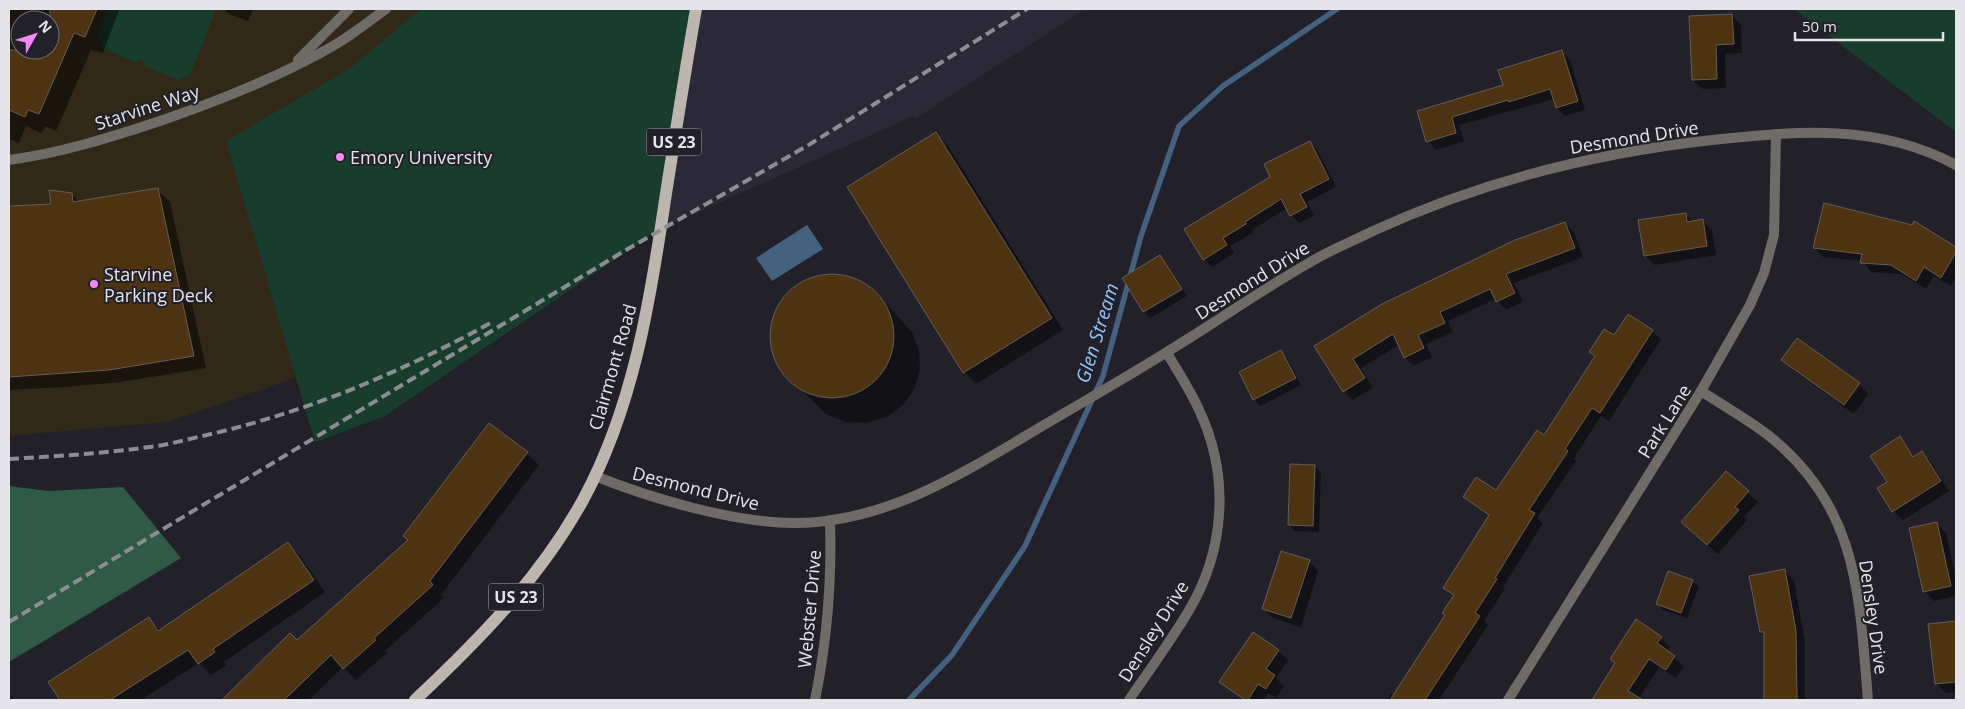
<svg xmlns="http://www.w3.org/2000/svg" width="1965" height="709" viewBox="0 0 1965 709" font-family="'Open Sans',sans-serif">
<rect width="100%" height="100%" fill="#222129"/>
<polygon fill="#2b2937" points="694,9 1085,9 916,118 914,116 660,229"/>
<path fill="#312818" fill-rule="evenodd" d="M9,9h687l-284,329 -245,84 -158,14zM20,20h30v30h-30z"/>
<g fill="#193d2d">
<polygon points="108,9 216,9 190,75 178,80 145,66 141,59 135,62 103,48 97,33"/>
<polygon points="421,9 694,9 658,230 385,416 315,442 226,141 349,69"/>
<polygon points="1794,9 1956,9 1956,132"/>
</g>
<polygon fill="#2e5a46" points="9,486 48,491 123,487 181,558 9,662"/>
<polygon fill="#446280" points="807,225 823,249 772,281 756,258"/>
<g fill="#0007" fill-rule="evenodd">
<path d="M9,9l110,1 -16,43 -12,-3 -35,81 -11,-5 -3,7 -16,-7 -7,17 -10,-4zM20,20h30v30h-30z"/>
<polygon points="227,9 253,9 248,21 229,14 226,11"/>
<polygon points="1731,15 1741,25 1742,53 1725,54 1726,88 1703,89 1693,80"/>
<polygon points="1562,52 1570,60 1585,110 1565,116 1557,108 1554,99 1459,125 1464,141 1436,150 1428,141 1418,112 1505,86"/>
<polygon points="936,134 948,146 1063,330 976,384 964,372"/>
<polygon points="1310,142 1317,150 1336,187 1307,202 1314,216 1299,223 1291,215 1287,208 1252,230 1253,233 1230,246 1234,253 1212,267 1204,259 1272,177"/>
<polygon points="157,190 170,202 206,368 121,382 66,387 9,390 9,207 52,206 72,194 80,203"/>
<polygon points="1686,214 1693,222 1702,221 1712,230 1716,255 1655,265 1645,255"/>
<polygon points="1565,223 1574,232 1583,257 1514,283 1523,302 1506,310 1496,299 1448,321 1453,332 1426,344 1432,357 1413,366 1405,357 1399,345 1361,368 1373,388 1352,400 1344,391 1316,346"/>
<polygon points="1914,223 1956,249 1956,277 1951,286 1934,276 1926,289 1902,274 1871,272 1862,261 1823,257 1814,247 1913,226"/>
<polygon points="1160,257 1166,263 1182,288 1144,310"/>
<polygon points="839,274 857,280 873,290 912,332 919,350 920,369 915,388 904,404 887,417 867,423 846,422 826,414 784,373 774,354 771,333 775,312 787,294 802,282 820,275"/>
<polygon points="1183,290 1187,296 1150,318 1145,312"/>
<polygon points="1652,331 1661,339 1609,421 1601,416 1574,458 1576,461 1537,518 1543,523 1503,587 1505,589 1484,621 1488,625 1439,700 1387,700 1391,694 1394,696 1447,615 1454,597 1444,588 1489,516 1473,505 1464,496 1496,492 1545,437 1615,337"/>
<polygon points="1797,340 1859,384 1868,394 1854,414 1792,369 1783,360"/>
<polygon points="1281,352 1287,358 1301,385 1260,406 1254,399 1241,373"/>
<polygon points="1900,438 1915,457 1922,452 1931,462 1949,491 1903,520 1893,511 1889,482"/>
<polygon points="527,453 539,465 441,595 444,598 385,651 387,653 356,680 343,667 309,700 223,700 290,635 297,642"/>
<polygon points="1315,466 1321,473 1319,532 1295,531 1289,525"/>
<polygon points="1726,473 1758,502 1744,517 1747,520 1718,554 1692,532"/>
<polygon points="1937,524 1946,533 1956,578 1956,596 1934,601 1924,591"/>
<polygon points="288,543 300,556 325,592 224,662 226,665 211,675 199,663 141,700 61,700 50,682 148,619 161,631"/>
<polygon points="1309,561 1318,571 1301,627 1273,618 1264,609"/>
<polygon points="1785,571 1794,580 1805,642 1805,700 1765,700 1766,636 1761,632"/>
<polygon points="1692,581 1699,587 1687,618 1663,610 1657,603"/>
<polygon points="1956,623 1956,692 1946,693 1936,683 1930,625"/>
<polygon points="1661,638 1670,647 1667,652 1684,666 1676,678 1659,667 1638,700 1593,700 1616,663"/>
<polygon points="1278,651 1288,660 1276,678 1284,686 1276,698 1268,693 1263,700 1243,700 1221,682"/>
<polygon points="11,696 15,700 9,700"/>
</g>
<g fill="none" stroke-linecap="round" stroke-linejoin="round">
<polyline stroke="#446280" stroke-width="5.5" points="909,700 952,655 1025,546 1103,376 1141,236 1179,126 1223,86 1337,9"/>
</g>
<g fill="#4d3312" stroke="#665e56">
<polygon points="50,9 97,9 85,37 74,33 39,114 28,110 25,117 9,110 9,50 50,50"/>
<polygon points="1732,14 1734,44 1716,45 1717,79 1692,80 1689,16"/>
<polygon points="1562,50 1578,101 1556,108 1550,89 1509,102 1508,100 1452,117 1456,133 1426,142 1417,111 1503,85 1498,70"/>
<polygon points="936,132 1052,318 963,373 847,187"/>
<polygon points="1310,141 1329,179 1300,194 1307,207 1290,216 1281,199 1245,222 1246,224 1223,238 1227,245 1203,260 1184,229 1270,177 1264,164"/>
<polygon points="158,188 194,356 109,370 9,377 9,206 51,204 49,190 72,193 73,202"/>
<polygon points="1824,203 1912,225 1914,221 1956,247 1956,252 1941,278 1924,267 1916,281 1891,265 1860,263 1862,254 1813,248"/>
<polygon points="1686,213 1687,222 1703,219 1707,246 1644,256 1638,220"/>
<polygon points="1565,222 1575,248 1506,274 1515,293 1496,302 1490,289 1440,312 1445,323 1418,335 1424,348 1404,358 1393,334 1353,359 1365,378 1343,392 1314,346 1382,304 1515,240"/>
<polygon points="1160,255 1182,289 1143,312 1122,278"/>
<circle cx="832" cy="336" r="62"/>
<polygon points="1628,314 1653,330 1600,413 1592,408 1565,449 1568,451 1529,510 1535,513 1495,578 1497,579 1475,613 1480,616 1425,700 1390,700 1445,615 1442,613 1454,595 1443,588 1489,515 1463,497 1476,477 1496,490 1537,430 1544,435 1595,356 1589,352 1604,329 1614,335"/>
<polygon points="1797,338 1860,383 1844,405 1781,360"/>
<polygon points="1281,350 1296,378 1253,400 1239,372"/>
<polygon points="489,423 528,452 430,581 433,585 374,638 376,640 343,669 331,655 284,700 222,700 290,633 297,640 408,540 403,536"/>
<polygon points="1900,436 1913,457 1922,451 1941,481 1892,512 1877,488 1887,482 1870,456"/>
<polygon points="1290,464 1315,465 1313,526 1288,525"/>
<polygon points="1726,471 1749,491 1735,507 1739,510 1707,545 1681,522"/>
<polygon points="1937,522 1951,586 1923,592 1909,528"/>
<polygon points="288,542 314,580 213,649 215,652 198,664 188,650 110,700 60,700 48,682 149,617 158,631"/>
<polygon points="1281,551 1310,560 1291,618 1262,609"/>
<polygon points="1785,569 1796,631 1797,700 1764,700 1764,632 1760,632 1749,576"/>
<polygon points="1668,571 1693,580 1681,613 1656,604"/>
<polygon points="1636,619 1662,637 1657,643 1675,656 1666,670 1649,659 1628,691 1643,700 1592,700 1615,663 1610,659"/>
<polygon points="1956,621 1956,682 1935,684 1928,624"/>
<polygon points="1253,632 1279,650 1266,669 1275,675 1266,689 1258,684 1248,700 1245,700 1219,682"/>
</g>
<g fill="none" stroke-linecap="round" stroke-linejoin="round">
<g stroke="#6f6c68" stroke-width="10">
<polyline points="298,60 349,9"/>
<path d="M9,160c52,-7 103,-23 154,-40 58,-20 116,-43 170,-74 18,-10 36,-25 53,-37"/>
<path d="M1701,391c23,15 46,28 67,44 91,72 91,160 100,265"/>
<path d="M595,476c55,22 139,47 199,47 94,0 172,-52 250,-98 42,-25 85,-49 126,-75 46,-28 90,-59 137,-86 21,-13 44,-22 66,-33 107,-49 221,-78 339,-91 85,-9 166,-17 244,25"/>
<path d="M815,700c12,-59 17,-119 15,-180"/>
<path d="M1129,700c20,-29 41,-58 59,-88 37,-61 42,-135 12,-200 -9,-21 -22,-40 -33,-59"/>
<polyline points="1508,700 1701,391 1750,305 1764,273 1774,235 1776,134"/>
</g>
<path stroke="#bdb6ae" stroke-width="12" d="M415,700c64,-60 125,-122 168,-200 50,-92 67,-198 82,-300 10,-64 20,-128 31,-191"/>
<g stroke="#8d8c93" stroke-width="4" stroke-dasharray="10 5" stroke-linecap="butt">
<path d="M9,459c51,-3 103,-6 154,-14 15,-3 30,-7 44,-10 103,-24 195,-63 287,-114"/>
<polyline points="9,622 626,250 807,146 1027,9"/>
</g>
</g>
<g fill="#f28af3" stroke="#222129" stroke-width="2">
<circle cx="340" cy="157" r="5"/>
<circle cx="94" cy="284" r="5"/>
</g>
<g text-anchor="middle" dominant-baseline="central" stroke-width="4" stroke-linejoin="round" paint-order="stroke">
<g fill="#222129" stroke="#aaaab0" stroke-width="1">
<rect x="646.5" y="128.5" width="55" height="27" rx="4"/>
<rect x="488.5" y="583.5" width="55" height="27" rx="4"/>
</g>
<g font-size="16" font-weight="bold" fill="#e5e4ea">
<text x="674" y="142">US 23</text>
<text x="516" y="597">US 23</text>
</g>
<g font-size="18" fill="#e5e4ea" stroke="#222129">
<text transform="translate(147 107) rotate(-18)">Starvine Way</text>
<text transform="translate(1634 137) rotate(-9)">Desmond Drive</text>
<text transform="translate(1252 280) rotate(-32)">Desmond Drive</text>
<text transform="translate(612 367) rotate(-74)">Clairmont Road</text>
<text transform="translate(1664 421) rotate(-58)">Park Lane</text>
<text transform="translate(696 488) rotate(14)">Desmond Drive</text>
<text transform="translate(809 609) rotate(-85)">Webster Drive</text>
<text transform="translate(1874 617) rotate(82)">Densley Drive</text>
<text transform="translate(1153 631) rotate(-58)">Densley Drive</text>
</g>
<g font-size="18" fill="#e5e4ea" stroke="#222129" text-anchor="start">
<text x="350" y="157">Emory University</text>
<text x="104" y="274">Starvine<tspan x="104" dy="21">Parking Deck</tspan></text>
</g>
<g font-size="19" font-style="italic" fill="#91c5f7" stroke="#222129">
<text transform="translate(1097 333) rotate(-73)">Glen Stream</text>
</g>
</g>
<rect width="1965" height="709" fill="none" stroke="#e5e4ea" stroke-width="20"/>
<g transform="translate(35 35) rotate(51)"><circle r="24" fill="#222129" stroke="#706f76"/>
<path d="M0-4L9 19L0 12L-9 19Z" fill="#f28af3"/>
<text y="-8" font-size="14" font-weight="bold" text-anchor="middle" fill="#e5e4ea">N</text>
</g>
<path d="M1795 32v8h148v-8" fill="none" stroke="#e5e4ea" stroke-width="2.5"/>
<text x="1802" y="32" font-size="15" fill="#e5e4ea" stroke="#222129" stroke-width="4" paint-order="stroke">50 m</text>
</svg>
